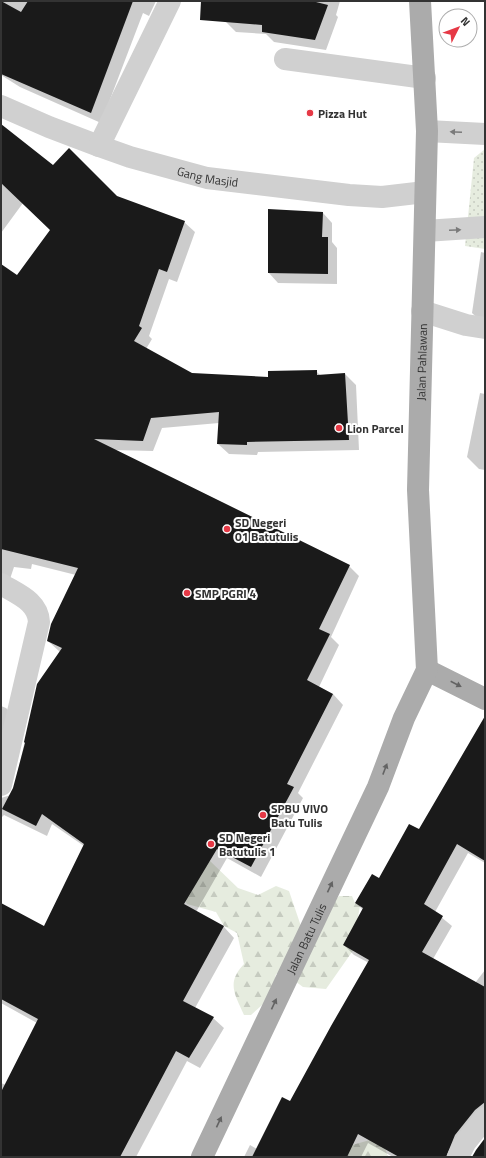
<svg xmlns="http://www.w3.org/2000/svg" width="486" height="1158" viewBox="0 0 486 1158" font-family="'Titillium Web',sans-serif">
<defs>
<pattern id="grass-dots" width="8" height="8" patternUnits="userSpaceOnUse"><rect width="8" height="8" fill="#e6ecdf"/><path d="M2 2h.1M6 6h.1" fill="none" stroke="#c6cbc0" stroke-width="1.8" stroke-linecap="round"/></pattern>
<pattern id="forest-firs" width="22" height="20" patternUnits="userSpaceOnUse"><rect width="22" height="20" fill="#e6ecdf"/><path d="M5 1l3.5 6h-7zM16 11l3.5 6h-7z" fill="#c6cbc0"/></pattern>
</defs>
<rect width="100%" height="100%" fill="#fff"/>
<polygon fill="url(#grass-dots)" points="485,149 485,249 465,246 474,158"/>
<g fill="url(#forest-firs)">
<path d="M210,861l28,27 20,7 18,-9 13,5 15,44 35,-39h13l3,7 5,3 -2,11 6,9 -5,16 -33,47 -23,-2 -19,-14 -8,1 -5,23 -20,18h-7c-9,-21 -18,-32 0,-51l-7,-31 -13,-7 -8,-14 -29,-8 -11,-18z"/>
<polygon points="370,1140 385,1148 388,1157 337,1157 345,1147"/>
</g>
<g fill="#0003">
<polygon points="1,1 156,1 149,16 143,13 101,123 20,87 1,75"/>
<polygon points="229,1 340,1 336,15 338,17 326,50 274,42 266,34 236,32 226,22"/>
<polygon points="1,132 53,166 116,197 184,222 195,232 177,282 169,279 149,336 152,339 146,349 191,374 269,378 316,371 321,376 345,374 356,385 359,450 258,452 257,455 229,454 218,444 219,423 162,428 153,451 112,450 349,566 359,576 331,637 339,645 319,687 333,694 343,705 298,793 303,798 261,877 227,858 196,912 224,927 234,938 195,1008 213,1018 224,1028 200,1068 187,1061 136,1157 1,1157 1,1083 6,1085 37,1023 1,1003 1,905 44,928 84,846 52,824 47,836 4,815 1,818 1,798 11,795 14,788 38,684 60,652 48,641 76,575 32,564 31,569 14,567 9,582 1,588 1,265 17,276 52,231 23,203 1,233"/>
<polygon points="323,213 332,223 332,242 337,248 337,284 278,283 269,273"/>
<polygon points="481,252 485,253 485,325 472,313"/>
<polygon points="480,393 485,394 485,470 479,469 467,457"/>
<polygon points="1,706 6,708 16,718 1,784"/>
<polygon points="485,752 485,863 468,853 435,912 452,926 433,959 475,983 485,970 485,1122 460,1157 393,1157 368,1143 361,1157 244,1157 250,1145 257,1149 291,1102 369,963 354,955 344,945 363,910 356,903 379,879"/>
</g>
<g fill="#1a1a1a">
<polygon points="1,1 21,12 28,1 133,1 91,113 1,74"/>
<polygon points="201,1 312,1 328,5 315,40 262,32 262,25 200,20"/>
<polygon points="1,124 53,165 69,148 117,196 185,221 167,272 159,269 139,326 142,328 134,341 192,373 268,377 268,371 317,370 317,375 345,373 349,440 247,442 247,445 217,444 219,412 151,418 143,441 94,439 350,565 319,629 330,634 307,680 333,694 287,784 294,787 251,867 217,849 184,904 224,926 183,1001 214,1017 189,1058 176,1051 120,1157 1,1157 1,1092 38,1019 1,999 1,903 44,926 84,844 42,814 36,826 2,809 13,788 25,743 24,742 37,684 62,648 47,641 51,624 78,568 1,549 1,264 17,275 50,230 1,183"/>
<polygon points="268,209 323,212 322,237 328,237 328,274 268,273"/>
<polygon points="485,716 485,861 457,844 424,904 443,916 422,952 485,987 485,1102 475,1110 455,1135 446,1157 399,1157 358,1134 347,1157 252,1157 282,1097 290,1101 331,1026 369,960 343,945 363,908 355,903 372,874 379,878 409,824 419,829"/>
<polygon points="485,1138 485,1157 472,1157 476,1150"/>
</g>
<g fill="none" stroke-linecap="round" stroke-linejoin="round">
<g stroke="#d0d0d0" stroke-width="22">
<polyline points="285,59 425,78"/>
<path id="s1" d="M1,106l48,21 50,19 31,11 77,21 142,17 33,2 43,-5"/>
<polyline points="427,131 485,134"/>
<polyline points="99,146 170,1"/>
<polyline points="425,231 485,227"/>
<polyline points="422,311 466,325 485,328"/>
<path d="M1,584c16,10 37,17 38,38l-38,163"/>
<polyline points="458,1157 465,1143 485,1118"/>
</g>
<g stroke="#ababab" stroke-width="22">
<polyline points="427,670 485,699"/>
<path id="s2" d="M202,1157l176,-370 26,-69 23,-48 -9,-180 9,-359 -7,-130"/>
</g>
</g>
<defs><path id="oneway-solid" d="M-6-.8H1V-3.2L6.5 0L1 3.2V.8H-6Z"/></defs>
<g fill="#7a7a7a">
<use href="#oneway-solid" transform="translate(456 132) rotate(-178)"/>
<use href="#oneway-solid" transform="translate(455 230) rotate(-3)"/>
</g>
<g fill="#636363">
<use href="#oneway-solid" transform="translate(456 684) rotate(27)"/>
<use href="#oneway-solid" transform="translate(385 769) rotate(-69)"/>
<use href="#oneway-solid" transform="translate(330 887) rotate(-65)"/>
<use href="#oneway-solid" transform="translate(274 1004) rotate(-65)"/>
<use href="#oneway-solid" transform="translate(219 1122) rotate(-65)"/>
</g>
<g fill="#e63946" stroke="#fff" stroke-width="1.5">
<circle cx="310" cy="113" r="4"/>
<circle cx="339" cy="428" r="4"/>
<circle cx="227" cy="529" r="4"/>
<circle cx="187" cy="593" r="4"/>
<circle cx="263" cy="815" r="4"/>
<circle cx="211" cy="844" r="4"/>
</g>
<g text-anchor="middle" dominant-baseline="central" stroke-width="4" stroke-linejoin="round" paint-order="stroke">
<g font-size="12" font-weight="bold" fill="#333" stroke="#fff" text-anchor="start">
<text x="318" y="113">Pizza Hut</text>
<text x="347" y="428">Lion Parcel</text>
<text x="235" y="522">SD Negeri<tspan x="235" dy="14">01 Batutulis</tspan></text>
<text x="195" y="593">SMP PGRI 4</text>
<text x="271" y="808">SPBU VIVO<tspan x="271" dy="14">Batu Tulis</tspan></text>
<text x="219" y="837">SD Negeri<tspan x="219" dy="14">Batutulis 1</tspan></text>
</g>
<g font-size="12" fill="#333" stroke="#fff">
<text stroke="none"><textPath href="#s1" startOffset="219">Gang Masjid</textPath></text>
<text stroke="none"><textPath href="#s2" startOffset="845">Jalan Pahlawan</textPath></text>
<text stroke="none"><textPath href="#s2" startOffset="242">Jalan Batu Tulis</textPath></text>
</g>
</g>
<rect width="486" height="1158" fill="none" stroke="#333333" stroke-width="4"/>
<g transform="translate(458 28) rotate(48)"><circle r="19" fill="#ffffff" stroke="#adadad"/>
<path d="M0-3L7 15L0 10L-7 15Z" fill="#e63946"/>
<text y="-6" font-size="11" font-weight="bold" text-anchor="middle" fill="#333333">N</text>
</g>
</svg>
